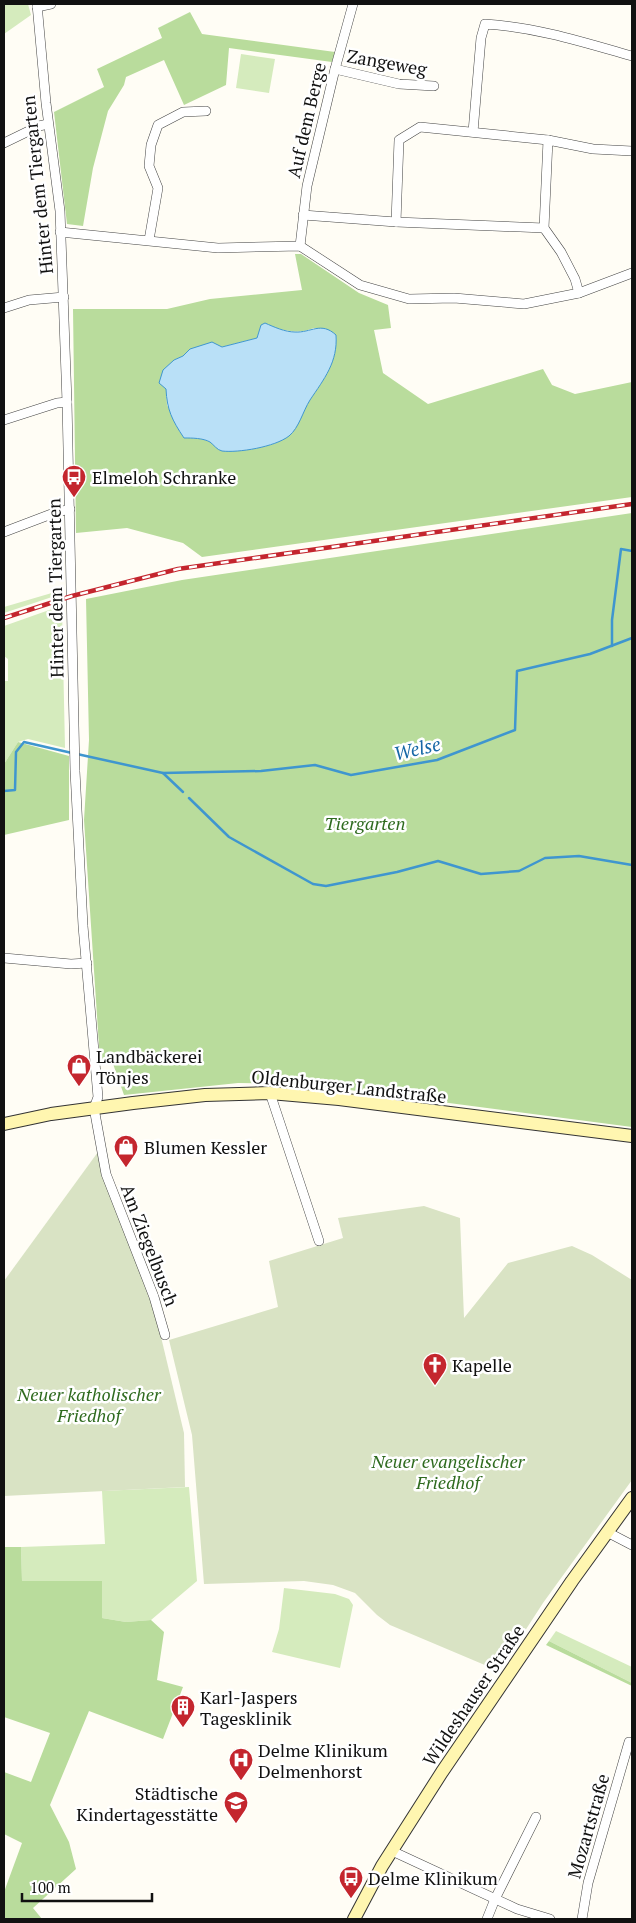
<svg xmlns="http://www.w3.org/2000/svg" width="636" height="1923" viewBox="0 0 636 1923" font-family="'PT Serif',serif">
<rect width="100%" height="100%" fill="#fffdf5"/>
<g fill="#d5ebbd">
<polygon points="4,4 28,4 31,15 4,34"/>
<polygon points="241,54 275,59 269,93 236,88"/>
<polygon points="62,590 61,594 4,613 4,607"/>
<polygon points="62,608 65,748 28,739 18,742 4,764 4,681 8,681 8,659 4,656 4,626 52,609"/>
<polygon points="189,1487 197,1581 151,1620 126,1622 102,1618 101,1581 22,1581 21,1547 105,1544 102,1491"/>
<polygon points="284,1588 335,1594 349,1599 353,1605 340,1668 272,1652 279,1629"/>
<polygon points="556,1631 632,1667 632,1683 549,1641"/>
</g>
<g fill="#b9dc9c" fill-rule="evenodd">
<polygon points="190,12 202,34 335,52 332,62 229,48 226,85 184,105 164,60 126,77 124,85 108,111 93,168 83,226 67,224 54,112 104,87 97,69 162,38 158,28"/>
<path d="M295,254h6l58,39 29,12 3,23 -17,2 9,43 45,31 115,-35 9,16 23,9 57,-12v115l-430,60 -19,-14 -56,-15 -51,5 -3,-224h94l43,-10 92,-9zM261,325c20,3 33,11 53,3l22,7c2,27 -12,44 -26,65 -11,16 -14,32 -32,42 -10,5 -34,9 -45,9 -15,0 -12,-2 -23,-9 -7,-4 -18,-4 -26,-4l-17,-33 -1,-16 8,-29 9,-4 7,-7 32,-2 35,-9z"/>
<polygon points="632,513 632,1127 304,1084 238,1083 124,1095 112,1061 100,1061 84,820 89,740 86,599 182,580"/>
<polygon points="18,742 69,756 69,820 4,835 4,764"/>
<polygon points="4,1547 21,1547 22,1581 102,1581 102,1618 126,1622 151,1620 164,1632 157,1680 183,1687 163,1739 89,1711 50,1805 69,1842 76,1869 33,1908 42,1919 4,1919 4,1892 22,1843 4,1834 4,1772 31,1782 50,1733 4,1717"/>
<polygon points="549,1641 632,1683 632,1686 546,1645"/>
</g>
<g fill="#d9e3c4">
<polygon points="98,1152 150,1291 184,1433 185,1487 4,1496 4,1281"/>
<polygon points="424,1206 460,1218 464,1318 508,1263 572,1246 592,1255 632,1280 632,1480 543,1603 499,1671 390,1625 377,1615 355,1593 333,1585 304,1581 204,1584 192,1435 169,1340 278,1307 269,1261 343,1238 338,1218"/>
</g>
<path fill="#b9e0f7" stroke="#3f96cf" d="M265,323c9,4 20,9 30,9 16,1 26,-11 41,3 2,27 -12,44 -26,65 -7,11 -11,28 -21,36 -14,11 -51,17 -67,15 -5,-1 -8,-6 -12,-9 -7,-4 -18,-4 -26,-4 -12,-18 -17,-28 -18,-49l-7,-6 4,-13 11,-10 9,-4 7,-7 22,-7 10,5 35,-9 4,-13z"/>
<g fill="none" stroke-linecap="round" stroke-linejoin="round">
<g stroke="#3f96cf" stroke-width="2.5">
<polyline points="612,646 612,620 621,549 632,551"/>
<polyline points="77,754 163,773 261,771 315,765 351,775 437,760 515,730 517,671 590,654 632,638"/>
<polyline points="163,773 183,792"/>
<polyline points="4,791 15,790 16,752 24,742 72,753"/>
<polyline points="189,798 229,837 313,884 326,886 397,872 438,861 481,874 519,871 545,858 579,856 632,865"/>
</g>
<defs>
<g id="street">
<polyline points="37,4 46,103 60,211 67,402 75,771 83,926 98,1097 94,1108 106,1174 154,1297 165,1335"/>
<polyline points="37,7 51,4"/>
<polyline points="335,69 399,84 434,86"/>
<path d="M473,132l8,-94 4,-14c51,3 98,18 147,32"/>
<polyline points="4,143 39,126 48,124"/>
<polyline points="303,215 396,222"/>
<polyline points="544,228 396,222 399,140 420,127 548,140"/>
<polyline points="60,232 218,248 300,246 360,285 409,299 454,298 524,304 579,293 632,273"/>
<polyline points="149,240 158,188 149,166 151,145 158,125 183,112 206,111"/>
<polyline points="300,246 307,186 335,69 353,4"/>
<polyline points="579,293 575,279 561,252 544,228 548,140 593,149 632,151"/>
<polyline points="4,308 29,300 64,297"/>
<polyline points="4,420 57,403 67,402"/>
<polyline points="4,532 54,513 70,509"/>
<polyline points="4,958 71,964 87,963"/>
<polyline points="270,1093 319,1241"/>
<polyline points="607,1532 632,1545"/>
<polyline points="392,1851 517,1909 550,1919"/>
<polyline points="487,1919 495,1899 536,1817"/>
<polyline points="582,1919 588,1883 629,1742"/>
</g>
<g id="secondary">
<polyline points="4,1124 51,1114 133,1103 205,1095 270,1093 339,1099 632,1136"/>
<polyline points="354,1919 382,1866 442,1772 572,1581 632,1498"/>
</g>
</defs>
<use href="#street" stroke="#444" stroke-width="10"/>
<use href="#secondary" stroke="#333" stroke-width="14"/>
<use href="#street" stroke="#fff" stroke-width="9"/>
<use href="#secondary" stroke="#fff6b0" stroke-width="12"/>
<defs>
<polyline id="rail" points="4,618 72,596 178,569 632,504"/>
</defs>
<use href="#rail" stroke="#c4262e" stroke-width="4.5"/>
<use href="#rail" stroke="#fff" stroke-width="2.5" stroke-dasharray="8" stroke-linecap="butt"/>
</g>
<defs>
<symbol id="bus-pin" viewBox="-11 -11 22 30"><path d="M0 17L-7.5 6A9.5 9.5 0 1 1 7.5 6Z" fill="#c4262e" stroke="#fff"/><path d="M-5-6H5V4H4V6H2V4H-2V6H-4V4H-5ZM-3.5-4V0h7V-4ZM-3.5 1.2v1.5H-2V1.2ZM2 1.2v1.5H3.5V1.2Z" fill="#fff"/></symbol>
<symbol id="shop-pin" viewBox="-11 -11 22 30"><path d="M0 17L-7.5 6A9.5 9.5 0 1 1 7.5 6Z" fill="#c4262e" stroke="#fff"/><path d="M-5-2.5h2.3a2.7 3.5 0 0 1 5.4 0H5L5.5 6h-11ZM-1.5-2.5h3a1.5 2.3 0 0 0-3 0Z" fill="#fff"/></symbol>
<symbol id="church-pin" viewBox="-11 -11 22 30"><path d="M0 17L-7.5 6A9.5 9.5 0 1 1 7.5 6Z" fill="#c4262e" stroke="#fff"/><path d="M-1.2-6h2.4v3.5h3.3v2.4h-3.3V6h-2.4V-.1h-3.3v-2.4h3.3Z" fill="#fff"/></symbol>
<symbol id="building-pin" viewBox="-11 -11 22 30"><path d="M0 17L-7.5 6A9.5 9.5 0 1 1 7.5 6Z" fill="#c4262e" stroke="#fff"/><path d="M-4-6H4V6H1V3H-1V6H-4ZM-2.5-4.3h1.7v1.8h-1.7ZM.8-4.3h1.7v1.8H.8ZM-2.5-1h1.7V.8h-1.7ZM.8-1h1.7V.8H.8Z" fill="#fff"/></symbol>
<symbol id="hospital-pin" viewBox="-11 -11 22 30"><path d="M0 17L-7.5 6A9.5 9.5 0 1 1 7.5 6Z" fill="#c4262e" stroke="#fff"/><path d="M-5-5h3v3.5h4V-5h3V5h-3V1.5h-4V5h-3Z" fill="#fff"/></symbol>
<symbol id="school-pin" viewBox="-11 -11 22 30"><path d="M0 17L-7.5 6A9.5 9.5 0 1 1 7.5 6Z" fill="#c4262e" stroke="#fff"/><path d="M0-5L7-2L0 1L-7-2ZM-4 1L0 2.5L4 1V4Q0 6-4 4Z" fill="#fff"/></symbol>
</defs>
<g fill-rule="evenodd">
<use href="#bus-pin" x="60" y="463" width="28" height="38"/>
<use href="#shop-pin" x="65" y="1052" width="28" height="38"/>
<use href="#shop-pin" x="112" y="1133" width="28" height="38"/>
<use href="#church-pin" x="421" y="1351" width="28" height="38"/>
<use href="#building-pin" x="169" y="1693" width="28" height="38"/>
<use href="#hospital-pin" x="227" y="1746" width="28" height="38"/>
<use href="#school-pin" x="222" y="1789" width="28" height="38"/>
<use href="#bus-pin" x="337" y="1864" width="28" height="38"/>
</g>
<g text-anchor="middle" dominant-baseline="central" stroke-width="5" stroke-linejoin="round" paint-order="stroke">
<g font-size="18" fill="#111" stroke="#fff">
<text transform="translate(387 62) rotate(10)">Zangeweg</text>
<text transform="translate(306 120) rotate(-77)">Auf dem Berge</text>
<text transform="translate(37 185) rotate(-96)">Hinter dem Tiergarten</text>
<text transform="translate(55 588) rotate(-91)">Hinter dem Tiergarten</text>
<text transform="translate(349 1086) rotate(6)">Oldenburger Landstraße</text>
<text transform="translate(150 1245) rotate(69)">Am Ziegelbusch</text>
<text transform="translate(473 1695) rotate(-56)">Wildeshauser Straße</text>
<text transform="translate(588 1826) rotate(-74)">Mozartstraße</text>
</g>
<g font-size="18" fill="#111" stroke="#fff" text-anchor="start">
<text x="92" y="477">Elmeloh Schranke</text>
<text x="96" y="1056">Landbäckerei<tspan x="96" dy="21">Tönjes</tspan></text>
<text x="144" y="1147">Blumen Kessler</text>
<text x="452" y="1365">Kapelle</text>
<text x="200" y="1697">Karl-Jaspers<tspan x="200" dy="21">Tagesklinik</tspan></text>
<text x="258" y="1750">Delme Klinikum<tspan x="258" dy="21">Delmenhorst</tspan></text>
<text x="218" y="1793" text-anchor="end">Städtische<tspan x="218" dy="21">Kindertagesstätte</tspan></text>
<text x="368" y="1878">Delme Klinikum</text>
</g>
<g font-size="18" font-style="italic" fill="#2f6b1f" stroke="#fff">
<text x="365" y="823">Tiergarten</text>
<text x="89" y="1394">Neuer katholischer<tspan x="89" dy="21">Friedhof</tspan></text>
<text x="448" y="1461">Neuer evangelischer<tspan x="448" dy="21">Friedhof</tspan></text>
</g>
<g font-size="19" font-style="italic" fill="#1768a6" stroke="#fff">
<text transform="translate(417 748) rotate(-13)">Welse</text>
</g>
</g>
<rect width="636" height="1923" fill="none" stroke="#111111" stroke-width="10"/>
<path d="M22 1893v8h130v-8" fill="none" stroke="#111111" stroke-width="2.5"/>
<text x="30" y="1893" font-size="15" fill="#111111" stroke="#ffffff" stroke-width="4" paint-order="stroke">100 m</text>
</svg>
